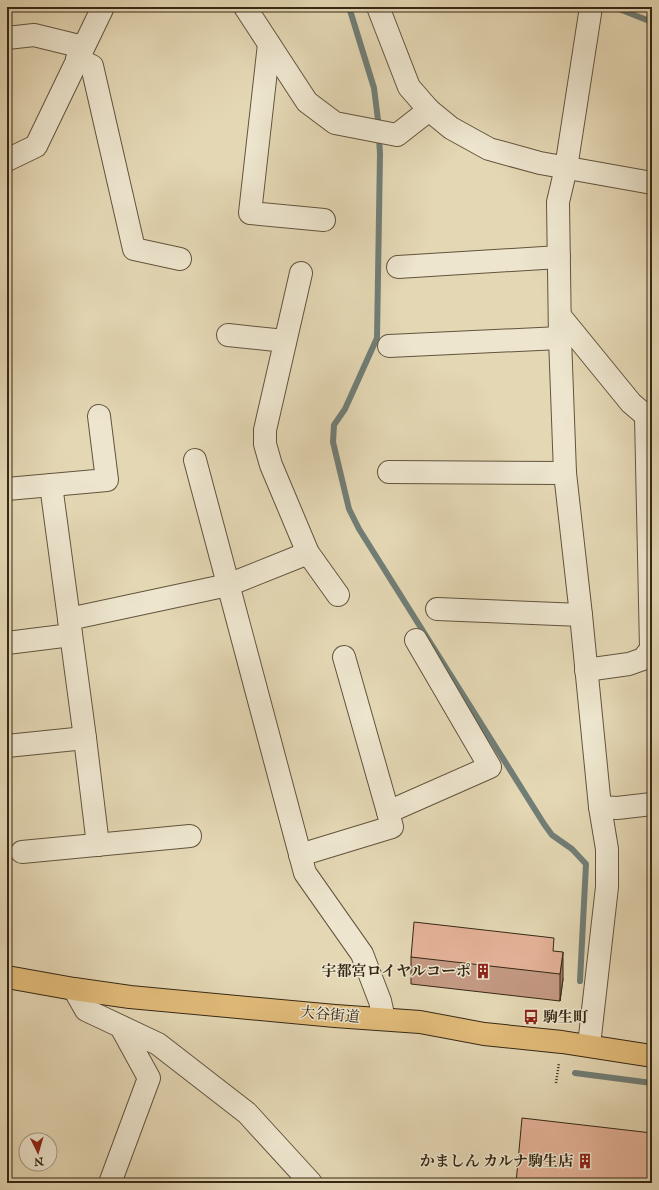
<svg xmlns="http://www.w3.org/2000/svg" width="659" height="1190" viewBox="0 0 659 1190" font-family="'IM FELL English','Noto Serif JP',serif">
<rect width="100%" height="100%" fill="#e4d7b4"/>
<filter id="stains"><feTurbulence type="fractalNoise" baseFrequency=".005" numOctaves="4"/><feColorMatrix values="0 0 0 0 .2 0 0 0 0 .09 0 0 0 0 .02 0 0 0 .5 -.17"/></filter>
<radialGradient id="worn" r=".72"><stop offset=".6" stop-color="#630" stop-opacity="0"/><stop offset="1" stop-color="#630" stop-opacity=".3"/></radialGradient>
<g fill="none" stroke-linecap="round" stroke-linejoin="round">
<g stroke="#717e76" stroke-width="6">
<polyline points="349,7 374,88 378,120 380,154 377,338 345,409 334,425 333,442 349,509 359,529 544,824 552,835 572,849 586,864 580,981"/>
<polyline points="614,7 652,22"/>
<polyline points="575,1073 652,1083"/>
</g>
<defs>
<g id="minor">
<polyline points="245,7 307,102 335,123 397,135 429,110"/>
<polyline points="378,7 409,87 429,110 451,128 489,149 540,163 652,183"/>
<polyline points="7,38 34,35 83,47"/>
<polyline points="269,44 250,213 324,220"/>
<polyline points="77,59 92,66 134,249 180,259"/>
<polyline points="7,160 36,146 103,7"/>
<polyline points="398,267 559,257"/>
<polyline points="301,273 265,430 265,444 271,465 308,553 338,595"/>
<polyline points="560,316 631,403 652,421"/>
<polyline points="228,335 285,341"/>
<polyline points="389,346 560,338"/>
<polyline points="195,460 305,873 362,954 380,1001 384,1019"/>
<polyline points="389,472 565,473"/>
<polyline points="51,485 85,738 98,845"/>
<polyline points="7,489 107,480 99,416"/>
<polyline points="437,609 581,615"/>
<polyline points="69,619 228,585 308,553"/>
<polyline points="7,643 71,635"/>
<polyline points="344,657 388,812"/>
<polyline points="586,670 629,664 643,659 651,649 646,416"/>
<polyline points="7,746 85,738"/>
<polyline points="600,807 617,808 652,804"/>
<polyline points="22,852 190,836"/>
<polyline points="300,855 392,827 388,812 490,767 416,640"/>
<polyline points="74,989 86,1010 158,1044 247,1113 311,1183"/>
<polyline points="589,1045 607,887 607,849 600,807 581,615 565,473 560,338 558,202 566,168 591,7"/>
<polyline points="110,1183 149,1078 121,1027"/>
</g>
<polyline id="major" points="7,977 74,989 130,997 335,1016 420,1022 484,1034 562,1042 652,1056"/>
</defs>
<use href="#minor" stroke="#62543d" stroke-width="24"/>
<use href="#major" stroke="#362815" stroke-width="24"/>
<polyline stroke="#362815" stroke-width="2.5" stroke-dasharray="1 2" stroke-linecap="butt" points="556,1083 559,1063"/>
<use href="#minor" stroke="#ede5ce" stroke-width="22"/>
<use href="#major" stroke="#e2bc7a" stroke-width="22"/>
</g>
<polygon fill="#c49983" stroke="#362815" points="554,951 563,979 560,1001 411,984 411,957"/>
<polygon fill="#a07d6a" stroke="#362815" points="563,952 563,979 560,1001 560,974"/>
<g fill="#e4b298" stroke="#362815">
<polygon points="414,922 554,938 553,951 563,952 560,974 411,957"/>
<polygon points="522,1118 652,1133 652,1183 516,1183"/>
</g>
<defs>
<symbol id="building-bare" viewBox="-9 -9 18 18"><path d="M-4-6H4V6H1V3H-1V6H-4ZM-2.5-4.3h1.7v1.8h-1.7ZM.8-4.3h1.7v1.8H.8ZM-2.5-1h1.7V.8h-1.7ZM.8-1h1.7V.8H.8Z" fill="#8f2418" stroke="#ede5ce" stroke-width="2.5" paint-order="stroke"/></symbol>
<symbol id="bus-bare" viewBox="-9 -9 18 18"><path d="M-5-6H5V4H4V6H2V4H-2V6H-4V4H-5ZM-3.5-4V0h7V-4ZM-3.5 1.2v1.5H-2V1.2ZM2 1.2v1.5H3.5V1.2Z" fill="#8f2418" stroke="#ede5ce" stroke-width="2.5" paint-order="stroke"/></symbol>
</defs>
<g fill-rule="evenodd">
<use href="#building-bare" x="472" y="960" width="22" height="22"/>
<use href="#bus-bare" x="520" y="1006" width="22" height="22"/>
<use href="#building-bare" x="574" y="1150" width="22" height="22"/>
</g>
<g text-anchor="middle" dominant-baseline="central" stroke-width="3" stroke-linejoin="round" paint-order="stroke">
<g font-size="15" font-weight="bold" fill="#362815" stroke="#ede5ce" text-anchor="end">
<text x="471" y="971">宇都宮ロイヤルコーポ</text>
<text x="543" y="1017" text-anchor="start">駒生町</text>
<text x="573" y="1161">かましん カルナ駒生店</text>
</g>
<g font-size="15" fill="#362815" stroke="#ede5ce">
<text transform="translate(330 1015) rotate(5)">大谷街道</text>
</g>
</g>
<rect width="659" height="1190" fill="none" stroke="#e4d7b4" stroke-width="24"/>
<rect x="8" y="8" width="643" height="1174" fill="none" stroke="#362815" stroke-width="2"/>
<rect x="12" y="12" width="635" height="1166" fill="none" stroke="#362815"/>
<g transform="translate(38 1152) rotate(175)"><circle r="19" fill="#ede5ce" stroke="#a49984"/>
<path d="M0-3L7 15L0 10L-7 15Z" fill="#8f2418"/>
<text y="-6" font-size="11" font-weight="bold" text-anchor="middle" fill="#362815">N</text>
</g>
<rect width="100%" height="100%" filter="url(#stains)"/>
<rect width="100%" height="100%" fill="url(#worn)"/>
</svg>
